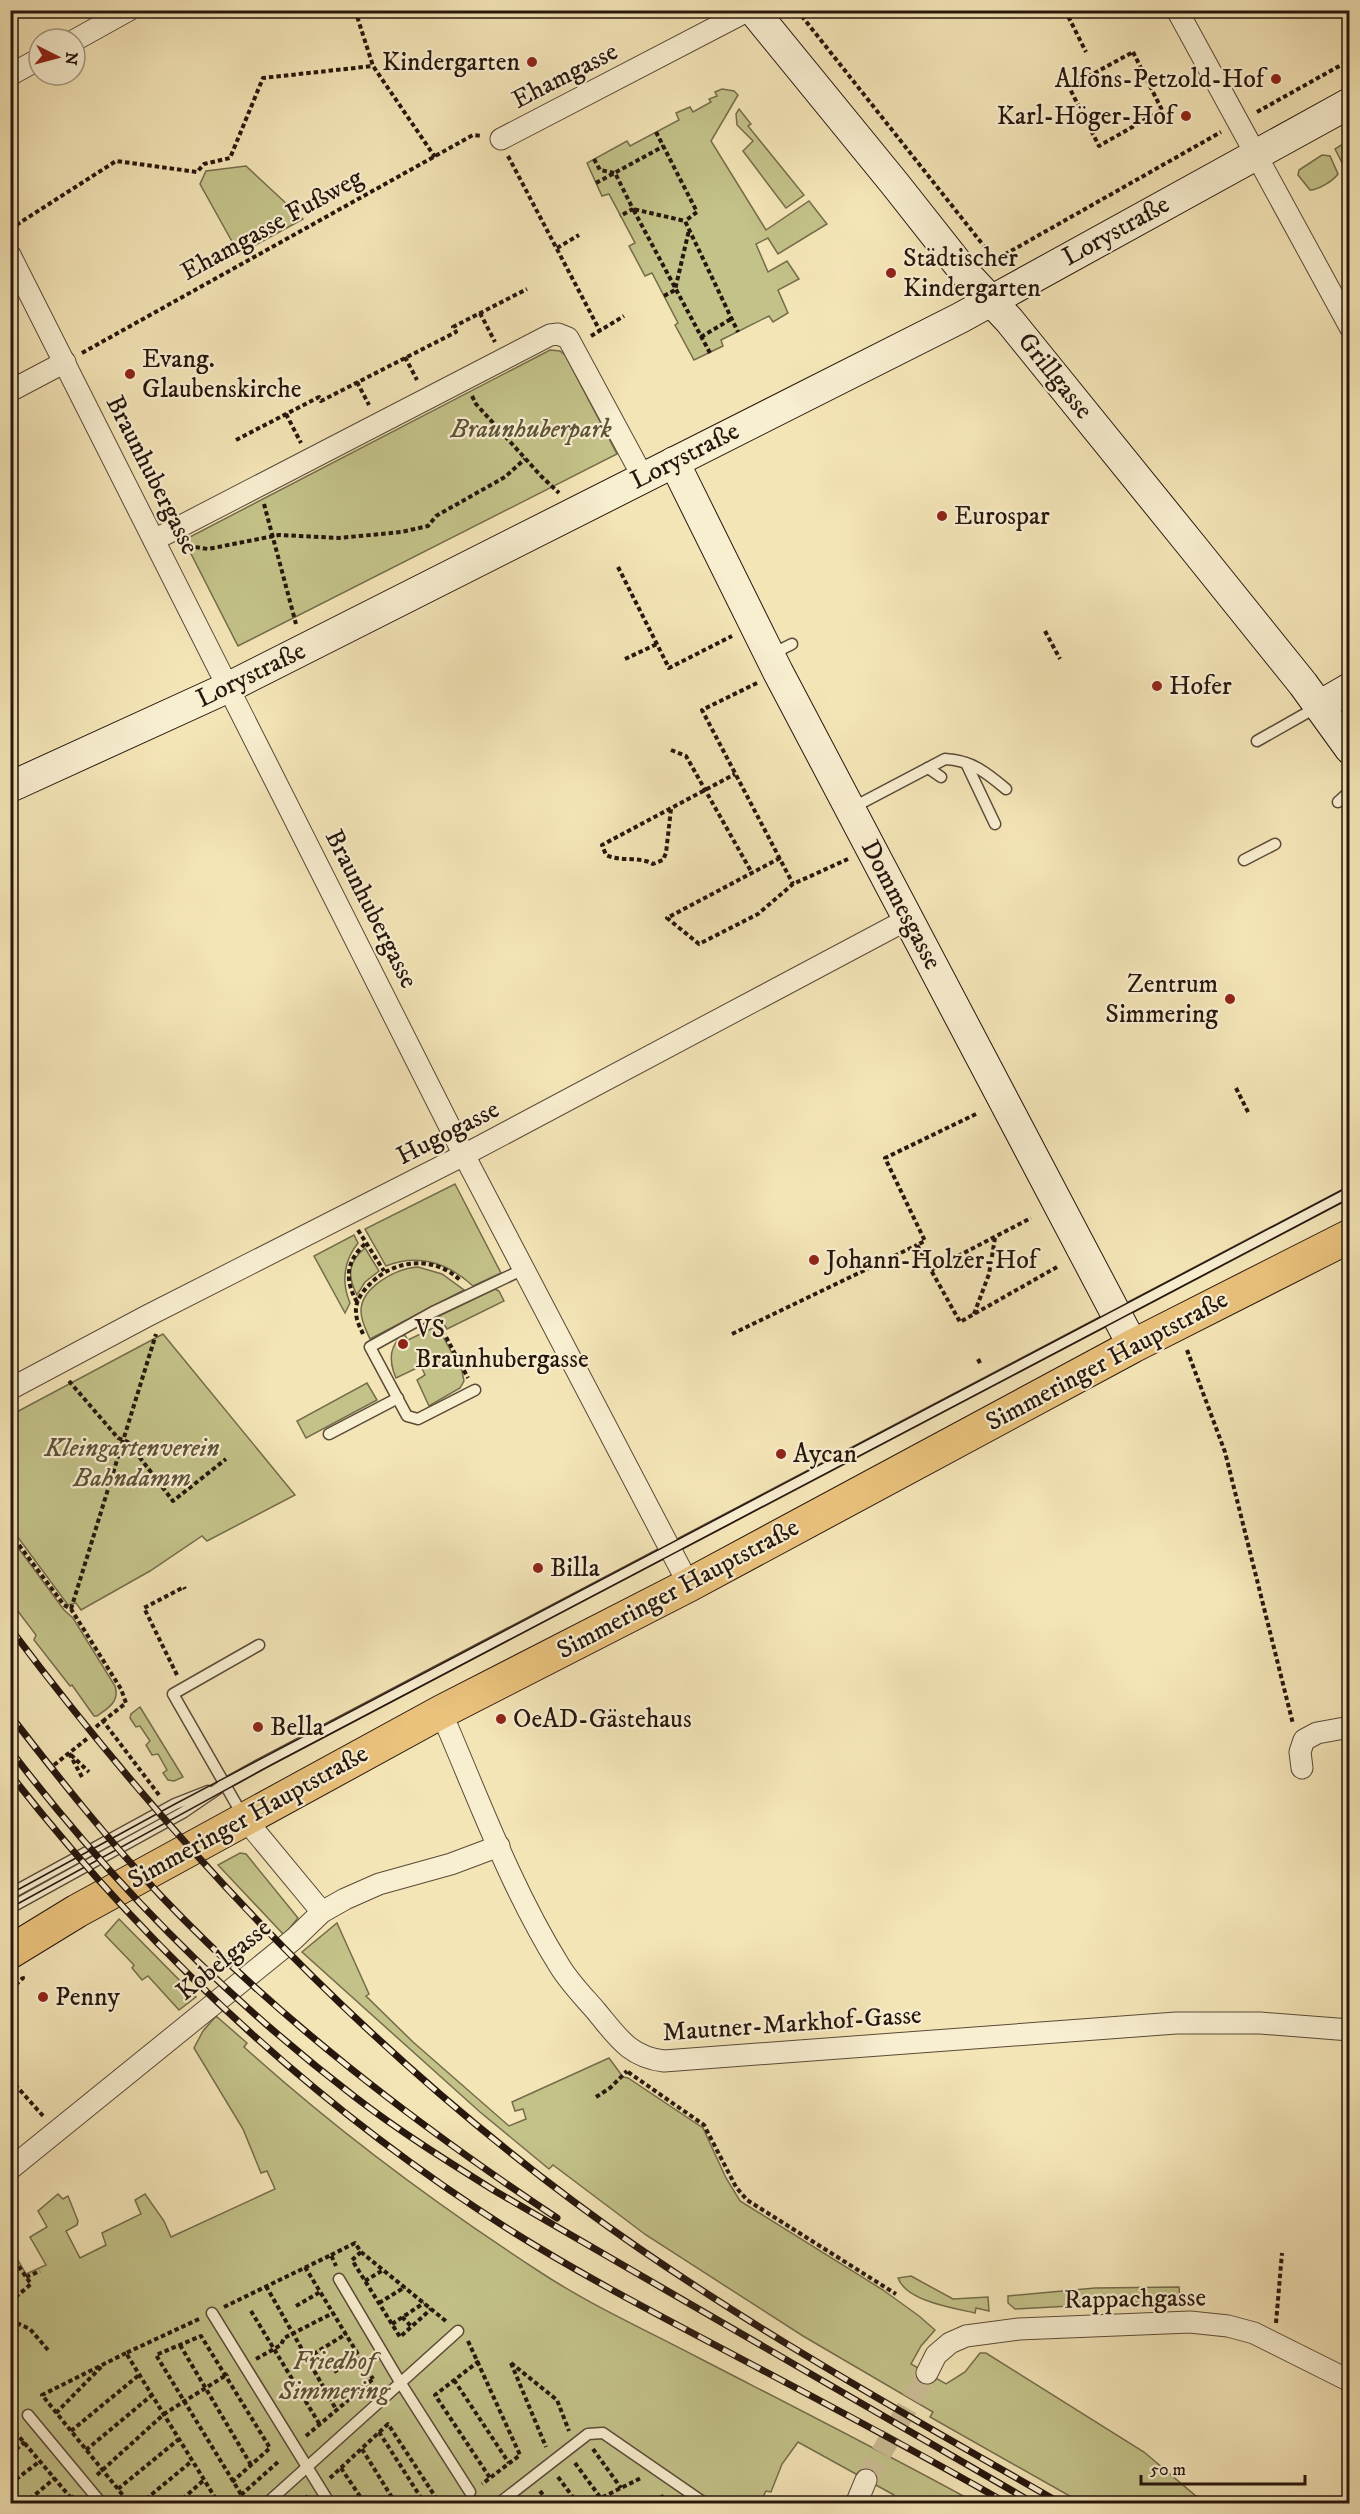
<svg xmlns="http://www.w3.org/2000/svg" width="1360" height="2514" viewBox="0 0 1360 2514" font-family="'IM FELL DW Pica',serif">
<rect width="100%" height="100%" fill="#f4e5b7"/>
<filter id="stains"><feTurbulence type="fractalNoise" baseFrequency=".00333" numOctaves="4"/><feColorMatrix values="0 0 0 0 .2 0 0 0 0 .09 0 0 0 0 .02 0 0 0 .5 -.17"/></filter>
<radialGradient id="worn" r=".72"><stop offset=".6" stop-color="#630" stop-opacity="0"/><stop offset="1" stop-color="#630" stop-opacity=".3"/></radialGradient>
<g fill="#c3c289" stroke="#746c4b" stroke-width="1.5">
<polygon points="722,89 734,91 738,95 711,141 766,230 809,201 827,224 778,254 768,238 756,244 768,272 787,261 799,279 778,290 788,313 773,322 769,316 721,340 723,346 694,360 675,325 678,323 652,273 645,276 629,246 635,243 609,194 602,196 587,163 627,141 630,146 679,120 676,113 690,107 693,112 711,102 709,99 717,96 715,92"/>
<polygon points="739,109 751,124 748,126 804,195 786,208 743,151 753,141 737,125 736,114"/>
<polygon points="1349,140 1349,176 1335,149"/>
<path d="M1322,155l8,1 8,18c-5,7 -20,16 -28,16l-12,-15 1,-5z"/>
<polygon points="246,166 303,219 239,254 200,184 206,171"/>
<polygon points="550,350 560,351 565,355 617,454 238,646 184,540"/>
<path d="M455,1184l46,89 -28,13c-25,-23 -55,-33 -87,-20l-21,-37z"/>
<path d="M354,1235l4,8c-14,17 -17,39 -8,60l-5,10 -31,-57z"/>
<path d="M365,1248l14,23 -14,11 -8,13c-10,-19 -9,-33 8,-47z"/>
<path d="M418,1267l24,7 22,16 -94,49c-4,-9 -9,-18 -9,-28 0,-24 36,-43 57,-44z"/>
<polygon points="495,1289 499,1291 504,1301 447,1329 439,1316"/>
<path d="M437,1326l25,45 2,10 -4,7 -31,18 -12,-26 8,-5 -4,-9 -25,12c-7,-16 -8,-32 8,-44l4,6z"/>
<polygon points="163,1334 295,1495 207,1541 202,1536 150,1571 81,1610 76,1603 68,1605 11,1528 11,1415"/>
<polygon points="367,1383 377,1400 306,1438 297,1421"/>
<path d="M11,1538l53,72 9,8 42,68c5,16 -7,22 -18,30h-3l-22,-31 -2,1 -36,-46 2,-5 -25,-33z"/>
<polygon points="140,1707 183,1777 174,1781 168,1780 163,1773 167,1770 158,1754 152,1755 146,1745 150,1741 140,1726 136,1727 130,1718 131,1714"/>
<polygon points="240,1853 246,1854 298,1918 284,1935 218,1865"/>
<polygon points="119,1919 196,1997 179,2010 148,1976 142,1980 132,1968 134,1965 105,1935"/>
<polygon points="337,1923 369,1994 366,1996 413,2042 509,2126 526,2119 523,2109 515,2111 512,2102 609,2058 623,2077 628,2078 703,2128 726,2178 740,2201 883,2290 919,2316 935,2330 921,2346 911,2364 946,2384 965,2372 980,2353 986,2353 1144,2452 1196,2496 1211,2503 1082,2503 930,2417 933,2412 803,2336 646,2235 553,2165 549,2169 480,2112 302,1952"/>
<path d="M216,2016l31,27 -3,4c92,83 193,158 296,225 50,33 106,58 159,86 93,48 186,95 277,145h-84l2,-8 -96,-53 -16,22 -11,28 -5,-1 -6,12h-749v-255l15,26 20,-9 -16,-28 17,-10 -9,-16 20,-17 5,5 5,-3 10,25 -1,4 -11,6 14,27 26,-13 -4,-12 39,-19 -6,-14 10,-6 19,27 7,16 104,-48 -8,-18 -6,2 -18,-44 -49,-81 9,-17z"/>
<path d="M911,2276l42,23 35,-2 1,14 -13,-3 -1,5c-22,-5 -69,-12 -77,-35z"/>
<polygon points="1179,2287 1180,2300 1015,2309 1008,2303 1008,2296 1095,2288"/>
</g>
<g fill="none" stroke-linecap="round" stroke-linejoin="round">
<polyline stroke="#cbbc95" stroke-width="21" stroke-dasharray="21 10" stroke-linecap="butt" points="866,2480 927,2373"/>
<defs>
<g id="lane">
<polyline points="772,654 792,644"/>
<polyline points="1257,741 1317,707"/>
<polyline points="966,763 995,824"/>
<polyline points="928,768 941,777"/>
<polyline points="1338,802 1350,791"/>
<path d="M850,809l95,-50c26,1 42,14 61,30"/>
<polyline points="1244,860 1275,844"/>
<polyline points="475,1390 418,1419 407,1416 370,1347 433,1312 524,1269"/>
<polyline points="329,1434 398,1398"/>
<polyline points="243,1816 173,1694 259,1645"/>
<polyline points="10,1894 175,1804 208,1791"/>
<polyline points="10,1908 184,1812 225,1784 259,1765 1350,1192"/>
<polyline points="339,2279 400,2382 470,2492"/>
<polyline points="212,2313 330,2504"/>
<polyline points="28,2415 102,2504"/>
<polyline points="266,2504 458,2331"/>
<polyline points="498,2504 588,2434 603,2433 706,2504"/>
</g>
<g id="street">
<polyline points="1177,10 1350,327"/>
<polyline points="75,40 129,10"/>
<polyline points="10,75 39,59"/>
<polyline points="501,139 749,10"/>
<polyline points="10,255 464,1155 689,1585"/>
<polyline points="10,391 65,362"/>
<polyline points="154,540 550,335 558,334 568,338 643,477"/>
<polyline points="10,1389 147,1316 464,1155 908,919"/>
<path d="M441,1712c37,85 69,174 118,253 10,17 25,32 37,46 21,25 33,46 68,50l512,-38h84l90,7"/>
<polyline points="1302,1768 1300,1752 1304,1740 1317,1733 1350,1727"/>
<polyline points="245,1819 322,1912"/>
<polyline points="10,2169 294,1939 322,1912 345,1899 379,1884 451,1864 499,1846"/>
<polyline points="927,2373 936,2355 950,2343 966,2336 1019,2329 1190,2322 1228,2326 1254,2333 1350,2381"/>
<polyline points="856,2504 866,2480"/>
</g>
<g id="secondary">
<polyline points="753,10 895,184 966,274 1009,320 1192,546 1303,684 1350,749"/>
<polyline points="674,462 778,672 1133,1346"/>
<polyline points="1319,706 1350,688"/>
<polyline points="10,787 229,687 960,318 1350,103"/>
</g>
<polyline id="primary" points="10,1952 77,1911 441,1712 689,1585 1133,1346 1350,1236"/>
</defs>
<use href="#lane" stroke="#5a4a38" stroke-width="13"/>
<use href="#street" stroke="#5a4a38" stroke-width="23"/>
<use href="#secondary" stroke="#26160d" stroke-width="32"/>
<use href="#primary" stroke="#26160d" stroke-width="35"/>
<g stroke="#26160d" stroke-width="4" stroke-dasharray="4.5 3" stroke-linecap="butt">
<polyline points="355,10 373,66 435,157"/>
<polyline points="797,10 995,260 1221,132"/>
<polyline points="1065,10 1086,52"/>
<polygon points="1133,52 1162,110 1099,146 1069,87"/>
<polyline points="1257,112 1350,60"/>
<polyline points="656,132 697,212 685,221"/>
<polyline points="508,156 600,331"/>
<polyline points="594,159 600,170 615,173 633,209 620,216"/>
<polyline points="596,183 664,146"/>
<polyline points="10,229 116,161 197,172 204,164 230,158 263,78 373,66"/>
<polyline points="557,248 579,235"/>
<polyline points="664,296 675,290 689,230"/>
<polyline points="480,313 495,342"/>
<polyline points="591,336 624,316"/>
<polyline points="701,337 731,319"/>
<polyline points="82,353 473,135 482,136"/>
<polyline points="710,353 633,209 685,221 738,332"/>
<polyline points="405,357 417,380"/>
<polyline points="357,382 369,405"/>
<polyline points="472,396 476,404 541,476 559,493"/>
<polyline points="286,414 301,443"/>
<polyline points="236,440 319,397 321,401 456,332 453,327 527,289"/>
<polyline points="264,504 296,624"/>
<polyline points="188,546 208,549 279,535 339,538 401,532 428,526 436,516 505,477 525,459"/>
<polyline points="618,567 669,668 732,636"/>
<polyline points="1045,631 1060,659"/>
<polyline points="625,659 657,644"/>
<polyline points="757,683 702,710 793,884"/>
<polyline points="671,750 686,756 752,873"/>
<path d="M671,809l-5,44 -3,7 -10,4c-14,-8 -32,-2 -47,-9l-4,-10 133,-71"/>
<polyline points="780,858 667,918 699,944 758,914 793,884 848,859"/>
<polyline points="1236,1088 1249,1114"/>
<polyline points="976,1114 885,1158 925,1241 917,1245 960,1322 1057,1267"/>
<polyline points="358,1230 384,1271"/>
<polyline points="931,1270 1031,1218"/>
<path d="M357,1302c-13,-23 -11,-41 9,-59"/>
<polyline points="974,1314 989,1274 995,1238"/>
<polyline points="439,1324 468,1378"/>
<path d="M363,1334c-3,-7 -7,-14 -7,-22 -1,-11 7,-21 14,-28 24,-25 65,-29 91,-3"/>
<polyline points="732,1334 917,1245"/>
<polyline points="1187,1350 1225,1452 1293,1724"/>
<polyline points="978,1359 981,1365"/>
<polyline points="69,1381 118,1438 128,1442 173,1501 226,1459"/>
<polyline points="10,1533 64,1605 71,1609 121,1689 126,1703 103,1721"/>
<polyline points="71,1609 156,1334"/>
<polyline points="10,1652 17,1647"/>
<polyline points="10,1668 13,1669"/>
<polyline points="177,1675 144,1608 184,1587 185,1589"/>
<polyline points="96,1727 103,1721 159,1795"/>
<polyline points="54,1765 88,1738"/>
<polyline points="82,1777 69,1753 89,1772"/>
<polyline points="10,1990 23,1978 22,1975"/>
<polyline points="628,2072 704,2125 736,2187 747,2200 896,2294"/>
<polyline points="10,2079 44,2117"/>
<polyline points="596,2097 610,2088 627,2071"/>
<polyline points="361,2252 352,2260 400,2337 431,2309"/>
<polyline points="10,2254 31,2284 10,2302"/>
<polyline points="331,2255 355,2243 361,2252 447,2322"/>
<polyline points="305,2267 373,2379"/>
<polyline points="26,2277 40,2271"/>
<polyline points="365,2281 383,2270"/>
<polyline points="266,2286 337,2411"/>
<polyline points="379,2303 405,2287"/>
<polyline points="296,2306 320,2292"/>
<polyline points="224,2307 331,2255 336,2266"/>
<polyline points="251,2311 320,2425"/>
<polyline points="402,2317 412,2327"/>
<polyline points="199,2319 126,2353 219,2504"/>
<polyline points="10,2320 30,2329 48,2350"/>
<polyline points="1276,2323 1282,2253"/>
<polyline points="392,2324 424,2303"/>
<polyline points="468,2341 520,2455 482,2484"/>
<polyline points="180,2345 251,2465"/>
<polyline points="126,2353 42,2395 130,2504"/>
<polyline points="307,2358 346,2334"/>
<polyline points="256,2359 281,2345 284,2338 333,2313"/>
<polyline points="479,2361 435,2395 490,2478"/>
<polyline points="511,2363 546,2447"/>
<polyline points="511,2363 557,2400 569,2431"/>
<polyline points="334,2372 359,2356"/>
<polyline points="454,2380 509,2463"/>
<polyline points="56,2413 102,2366"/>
<polyline points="10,2426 71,2498"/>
<polyline points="71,2431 139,2375"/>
<polyline points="379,2432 425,2504"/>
<polyline points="306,2436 373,2379"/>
<polyline points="362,2449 396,2504"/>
<polyline points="593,2449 621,2488"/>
<polyline points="86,2450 152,2395"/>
<polyline points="10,2454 25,2442"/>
<polyline points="575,2463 600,2497"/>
<polyline points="341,2468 365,2504"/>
<polyline points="97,2475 164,2414 228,2374"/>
<polyline points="558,2477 578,2504"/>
<polyline points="330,2478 388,2424 440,2504"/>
<polyline points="232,2482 270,2448 201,2336 156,2355 247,2504"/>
<polyline points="10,2484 40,2461"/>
<polyline points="118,2489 179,2439"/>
<polyline points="540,2491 550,2504"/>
<polyline points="241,2495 278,2462"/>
<polyline points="24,2504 55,2478"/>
<polyline points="65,2504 76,2494"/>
<polyline points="140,2504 192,2461"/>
<polyline points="177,2504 204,2480"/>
<polyline points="299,2504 308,2496"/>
<polyline points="589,2504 641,2478"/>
<polyline points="646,2504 666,2495"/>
</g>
<use href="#lane" stroke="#f8eed0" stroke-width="10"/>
<use href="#street" stroke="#f8eed0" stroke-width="21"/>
<use href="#secondary" stroke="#f8eed0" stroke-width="30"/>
<use href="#primary" stroke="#eac27c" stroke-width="33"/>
<g stroke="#26160d" stroke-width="1.5">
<polyline points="1350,704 1346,726 1350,746"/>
<polyline points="10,1894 175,1804 1350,1186"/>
<polyline points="10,1908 273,1764 1350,1198"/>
</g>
<defs>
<g id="rail">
<path d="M10,1628c178,237 385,452 630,621 135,93 279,173 422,255"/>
<path d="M10,1715c48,62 97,124 151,181 117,123 255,228 396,322"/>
<path d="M10,1750c99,130 216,248 345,347 44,34 92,64 140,94l540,313"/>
<path d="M10,1774c141,180 310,336 503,458 77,48 157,89 236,131 87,46 174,92 259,141"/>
</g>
</defs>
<use href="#rail" stroke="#26160d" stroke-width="7"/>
<use href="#rail" stroke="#f8eed0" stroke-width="4.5" stroke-dasharray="14" stroke-linecap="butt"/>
</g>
<g fill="#8f2418" stroke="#f8eed0" stroke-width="2">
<circle cx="532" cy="62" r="6"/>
<circle cx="1276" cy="79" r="6"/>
<circle cx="1186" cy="116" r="6"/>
<circle cx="891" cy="273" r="6"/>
<circle cx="130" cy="374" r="6"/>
<circle cx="942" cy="516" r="6"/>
<circle cx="1157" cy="686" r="6"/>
<circle cx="1230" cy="999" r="6"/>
<circle cx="814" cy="1260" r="6"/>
<circle cx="403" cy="1344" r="6"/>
<circle cx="781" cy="1454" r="6"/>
<circle cx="538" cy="1568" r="6"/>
<circle cx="501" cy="1719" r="6"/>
<circle cx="258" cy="1727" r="6"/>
<circle cx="43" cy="1997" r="6"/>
</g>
<g text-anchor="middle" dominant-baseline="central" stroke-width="4.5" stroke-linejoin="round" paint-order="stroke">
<g font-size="26" fill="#26160d" stroke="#f8eed0" text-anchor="start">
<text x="520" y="62" text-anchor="end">Kindergarten</text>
<text x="1264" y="79" text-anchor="end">Alfons-Petzold-Hof</text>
<text x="1174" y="116" text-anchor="end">Karl-Höger-Hof</text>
<text x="903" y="258">Städtischer<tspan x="903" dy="30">Kindergarten</tspan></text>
<text x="142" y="359">Evang.<tspan x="142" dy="30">Glaubenskirche</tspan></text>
<text x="954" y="516">Eurospar</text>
<text x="1169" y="686">Hofer</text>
<text x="1218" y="984" text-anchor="end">Zentrum<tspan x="1218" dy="30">Simmering</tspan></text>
<text x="826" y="1260">Johann-Holzer-Hof</text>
<text x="415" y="1329">VS<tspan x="415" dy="30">Braunhubergasse</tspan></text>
<text x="793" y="1454">Aycan</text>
<text x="550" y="1568">Billa</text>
<text x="513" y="1719">OeAD-Gästehaus</text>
<text x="270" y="1727">Bella</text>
<text x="55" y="1997">Penny</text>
</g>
<g font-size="26" fill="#26160d" stroke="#f8eed0">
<text transform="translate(565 76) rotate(-27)">Ehamgasse</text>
<text transform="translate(272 225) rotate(-29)">Ehamgasse Fußweg</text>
<text transform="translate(1116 231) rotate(-29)">Lorystraße</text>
<text transform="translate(1055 376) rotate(51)">Grillgasse</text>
<text transform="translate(685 456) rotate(-27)">Lorystraße</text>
<text transform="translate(152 475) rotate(63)">Braunhubergasse</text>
<text transform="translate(251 675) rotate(-26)">Lorystraße</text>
<text transform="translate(901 905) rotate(62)">Dommesgasse</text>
<text transform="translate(371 909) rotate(63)">Braunhubergasse</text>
<text transform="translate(448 1133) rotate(-27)">Hugogasse</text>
<text transform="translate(1107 1361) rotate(-28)">Simmeringer Hauptstraße</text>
<text transform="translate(678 1589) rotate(-28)">Simmeringer Hauptstraße</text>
<text transform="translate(248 1817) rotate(-29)">Simmeringer Hauptstraße</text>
<text transform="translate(224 1960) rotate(-39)">Kobelgasse</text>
<text transform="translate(792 2024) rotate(-4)">Mautner-Markhof-Gasse</text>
<text transform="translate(1135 2299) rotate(-1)">Rappachgasse</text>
</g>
<g font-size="26" font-style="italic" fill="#5d5238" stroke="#f8eed0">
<text x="531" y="429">Braunhuberpark</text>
<text x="132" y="1448">Kleingartenverein<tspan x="132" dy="30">Bahndamm</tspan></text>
<text x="334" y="2361">Friedhof<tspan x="334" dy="30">Simmering</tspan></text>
</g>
</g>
<rect width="1360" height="2514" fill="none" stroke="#f4e5b7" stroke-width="36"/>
<rect x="12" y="12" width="1336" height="2490" fill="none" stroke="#26160d" stroke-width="3"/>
<rect x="18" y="18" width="1324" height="2478" fill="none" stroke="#26160d" stroke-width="1.5"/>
<g transform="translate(57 57) rotate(96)"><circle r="28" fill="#f8eed0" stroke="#a49882" stroke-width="1.5"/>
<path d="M0-4.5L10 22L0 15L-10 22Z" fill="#8f2418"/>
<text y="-9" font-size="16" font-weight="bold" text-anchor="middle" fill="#26160d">N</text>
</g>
<path d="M1141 2475v9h164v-9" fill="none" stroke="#26160d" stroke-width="3"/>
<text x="1150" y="2475" font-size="18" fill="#26160d" stroke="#f8eed0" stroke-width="4.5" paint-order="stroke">50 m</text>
<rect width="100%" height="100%" filter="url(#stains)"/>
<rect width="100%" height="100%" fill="url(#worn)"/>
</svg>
